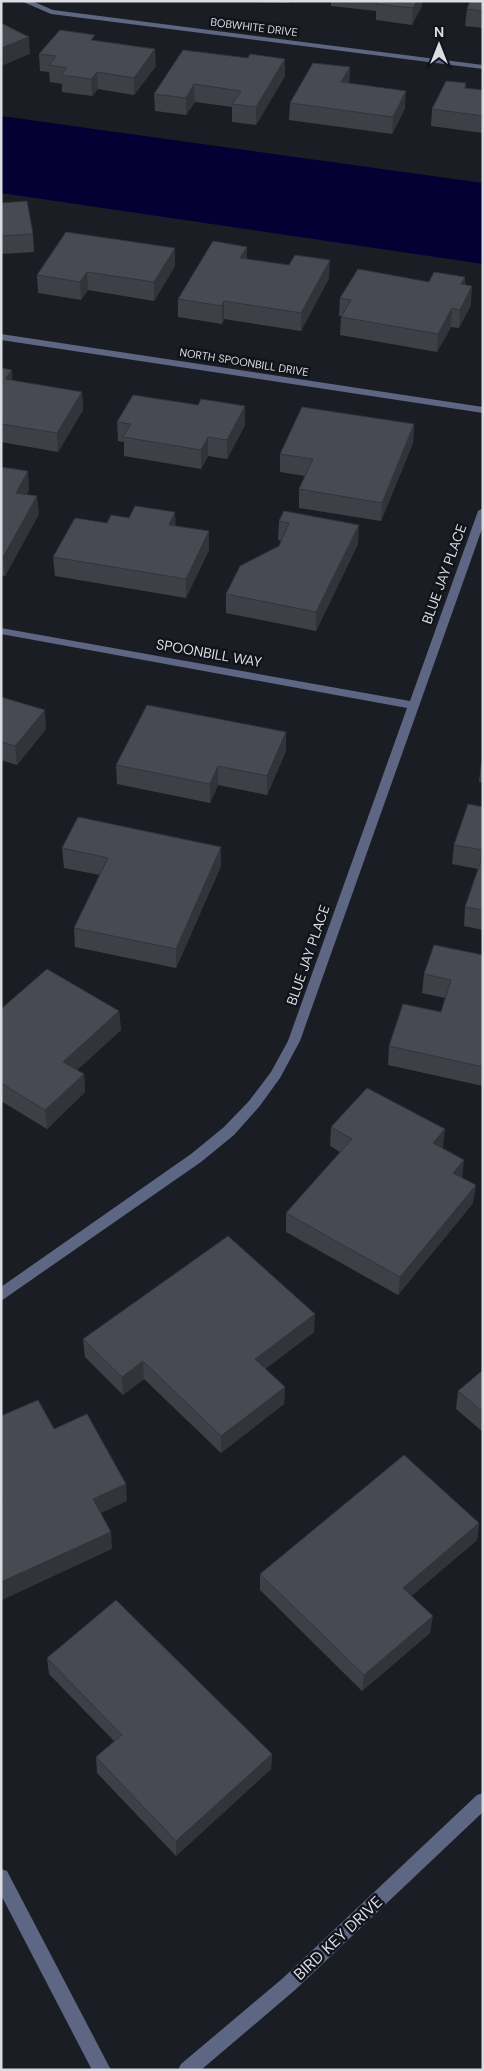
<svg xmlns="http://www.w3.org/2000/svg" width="484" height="2071" viewBox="0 0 484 2071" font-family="'DM Sans',sans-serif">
<rect width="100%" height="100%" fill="#1a1d24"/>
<polygon fill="#050034" points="1,116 483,183 483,264 1,193"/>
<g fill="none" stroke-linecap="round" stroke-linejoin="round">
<g fill="#5d6682" fill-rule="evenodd">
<polygon points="21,1 32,1 53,10 483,65 483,69 51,14"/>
<polygon points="1,334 483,407 483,413 1,340"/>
<polygon points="483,508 483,526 300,1041 280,1078 259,1107 234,1135 201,1162 1,1301 1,1287 191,1154 224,1127 249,1101 271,1072 288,1041 407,708 1,634 1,628 410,701 478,511"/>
<polygon points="483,1793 483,1812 295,1990 201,2070 178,2070 181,2064 283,1978 477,1795"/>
<polygon points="1,1869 7,1871 111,2070 92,2070 1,1895"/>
</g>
</g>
<g fill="#3e4047">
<polygon points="253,1 289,1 289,3 253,2"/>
<polygon points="331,1 422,1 422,6 412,25 376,20 376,11 331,6"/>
<polygon points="483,1 483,28 465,26 467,9"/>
<polygon points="95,40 156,66 134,95 98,89 92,96 62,92 62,84 50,82 49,72 40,71 39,54"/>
<polygon points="183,50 285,76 256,125 232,122 232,107 195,102 186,115 155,111 154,94"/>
<polygon points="350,67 349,83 405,108 392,134 289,120 290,103"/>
<polygon points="466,83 466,88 483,90 483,133 431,126 432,109"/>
<polygon points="1,203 33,234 34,252 1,254"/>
<polygon points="247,247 247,259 329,278 301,331 224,319 222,324 178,317 178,299"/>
<polygon points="175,248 175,266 154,301 88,290 81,300 38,293 37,275"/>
<polygon points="465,277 465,285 471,305 459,328 451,327 437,352 340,335 341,316 339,316 340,298 429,282"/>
<polygon points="1,368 13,381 82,392 83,410 58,452 1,442"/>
<polygon points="117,422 245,425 227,459 208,456 201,469 124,456 124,442 118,441"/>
<polygon points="414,424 413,443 381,521 299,508 299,489 305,476 280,472 280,454"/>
<polygon points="1,467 29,490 27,494 39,514 5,576 1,575"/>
<polygon points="284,511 358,544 316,631 226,613 226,594 279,546 281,541 278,540 279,521"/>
<polygon points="107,523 176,526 209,550 186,598 55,576 53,557"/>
<polygon points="1,697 46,729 17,765 1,760"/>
<polygon points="286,751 267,795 218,785 210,803 117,784 116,765"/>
<polygon points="483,758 483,783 479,782 481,763"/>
<polygon points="483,807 483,930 464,926 465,907 478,869 452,864 454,845"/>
<polygon points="62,848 221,866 176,968 75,947 74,928 100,875 64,868"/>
<polygon points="483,955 483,1086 388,1065 389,1046 441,1012 445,998 422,993 424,974"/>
<polygon points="1,1009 119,1011 121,1030 77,1070 84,1074 85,1092 47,1129 1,1101"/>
<polygon points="331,1127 443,1148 442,1149 462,1178 473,1203 398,1295 286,1232 286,1213 340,1152 330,1146"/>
<polygon points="314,1332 265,1369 285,1387 284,1404 221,1453 144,1379 123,1395 85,1357 83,1339"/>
<polygon points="483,1370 483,1432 456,1409 458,1391"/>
<polygon points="479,1523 477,1540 411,1596 430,1633 362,1691 260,1590 260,1574"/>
<polygon points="47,1658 272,1754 271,1769 176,1856 97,1773 96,1757 114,1741 49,1674"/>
</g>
<g fill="#32343a">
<polygon points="416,1 422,1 422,6 412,25 413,8"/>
<polygon points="29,37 30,54 1,66 1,48"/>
<polygon points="155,49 156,66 134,95 134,78"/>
<polygon points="285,59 285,76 256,125 256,107"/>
<polygon points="350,67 349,84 341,82"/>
<polygon points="97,72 98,89 92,96 91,79"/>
<polygon points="194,84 195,102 186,115 186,98"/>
<polygon points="406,91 405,108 392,134 393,117"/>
<polygon points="247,247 247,265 240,258"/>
<polygon points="175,248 175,266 154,301 154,282"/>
<polygon points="330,260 329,278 301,331 301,313"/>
<polygon points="87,272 88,290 81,300 80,282"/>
<polygon points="465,277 464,295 461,284"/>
<polygon points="472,286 471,305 459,328 460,310"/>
<polygon points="224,301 224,319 222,324 222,306"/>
<polygon points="452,308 451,327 437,352 438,334"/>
<polygon points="12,370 13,388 5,379"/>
<polygon points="82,392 83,410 58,452 57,433"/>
<polygon points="245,406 245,425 227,459 227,440"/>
<polygon points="414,424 413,443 381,521 382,503"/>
<polygon points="208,437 208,456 201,469 201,450"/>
<polygon points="28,471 29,490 17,511 16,493"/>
<polygon points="37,496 39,514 5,576 3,557"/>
<polygon points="175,512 176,531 169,525"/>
<polygon points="359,525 358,544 316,631 316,612"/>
<polygon points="209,531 209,550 186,598 186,579"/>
<polygon points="45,710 46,729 17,765 15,746"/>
<polygon points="286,732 286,751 267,795 267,776"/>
<polygon points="218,766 218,785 210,803 210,784"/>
<polygon points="221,847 221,866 176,968 176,949"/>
<polygon points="119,1011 121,1030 65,1081 63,1062"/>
<polygon points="84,1074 85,1092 47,1129 45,1110"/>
<polygon points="445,1129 443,1148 431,1162 433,1143"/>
<polygon points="464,1160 462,1179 453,1173"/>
<polygon points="476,1185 473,1203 398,1295 400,1277"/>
<polygon points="315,1314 314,1332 254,1377 255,1359"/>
<polygon points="143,1361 144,1379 123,1395 122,1377"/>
<polygon points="285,1387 284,1404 221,1453 221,1436"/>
<polygon points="126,1484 127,1501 95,1516 93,1499"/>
<polygon points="479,1523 477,1540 401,1605 403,1588"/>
<polygon points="111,1532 112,1549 2,1600 1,1582"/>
<polygon points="433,1616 430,1633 362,1691 364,1675"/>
<polygon points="272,1754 271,1769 176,1856 176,1841"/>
</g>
<g fill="#484a53" stroke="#32343a">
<polygon points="378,1 417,1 413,8 376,4"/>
<polygon points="470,1 483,1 483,11 467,9"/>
<polygon points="1,23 29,37 1,48"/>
<polygon points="60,30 95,35 91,40 155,49 134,78 97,72 91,79 61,75 67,68 49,65 56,56 39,54"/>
<polygon points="183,50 248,58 250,54 285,59 256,107 232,104 241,91 194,84 186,98 154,94"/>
<polygon points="313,63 350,67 341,82 406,91 393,117 290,103"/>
<polygon points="446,81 466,83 464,88 483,90 483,116 432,109"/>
<polygon points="27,201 33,234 1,236 1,203"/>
<polygon points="66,232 175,248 154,282 87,272 80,282 37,275"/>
<polygon points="213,241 247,247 240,258 289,265 295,255 330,260 301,313 224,301 222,306 178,299"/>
<polygon points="358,269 429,282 434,272 465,277 461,284 472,286 460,310 452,308 438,334 341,317 351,300 340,298"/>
<polygon points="1,368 12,370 5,379 82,392 57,433 1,424"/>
<polygon points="133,395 198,405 201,399 245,406 227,440 208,437 201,450 123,437 131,424 117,422"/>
<polygon points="302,407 414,424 382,503 299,489 313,459 280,454"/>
<polygon points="1,467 28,471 16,493 37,496 3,557 1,556"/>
<polygon points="135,506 175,512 169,525 209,531 186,579 53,557 75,518 107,523 111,515 129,518"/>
<polygon points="284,511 359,525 316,612 226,594 240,566 279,546 289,523 279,521"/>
<polygon points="1,697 45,710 15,746 1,742"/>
<polygon points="147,705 286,732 267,776 218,766 210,784 116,765"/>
<polygon points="468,804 483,807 483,850 454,845"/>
<polygon points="78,817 221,847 176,949 74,928 108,858 62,848"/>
<polygon points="483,855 483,910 465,907"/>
<polygon points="434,945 483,955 483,1067 389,1046 403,1004 441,1012 451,980 424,974"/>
<polygon points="47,969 119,1011 63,1062 84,1074 45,1110 1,1083 1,1009"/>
<polygon points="367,1088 445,1129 433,1143 464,1160 453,1173 476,1185 400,1277 286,1213 352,1139 331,1127"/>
<polygon points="228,1236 315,1314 255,1359 285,1387 221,1436 143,1361 122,1377 83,1339"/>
<polygon points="483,1370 483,1412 458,1391"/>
<polygon points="38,1400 54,1429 87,1414 126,1484 93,1499 111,1532 1,1582 1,1501 2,1500 1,1498 1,1416"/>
<polygon points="404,1455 479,1523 403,1588 433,1616 364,1675 260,1574"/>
<polygon points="116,1600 272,1754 176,1841 96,1757 122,1735 47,1658"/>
</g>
<g text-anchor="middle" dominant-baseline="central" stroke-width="5" stroke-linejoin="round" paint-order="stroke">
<g font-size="11" fill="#dbdde2" stroke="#12141b">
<text transform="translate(254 27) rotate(7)">BOBWHITE DRIVE</text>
<text transform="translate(244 362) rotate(9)">NORTH SPOONBILL DRIVE</text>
</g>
<g font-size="14" fill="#dbdde2" stroke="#12141b">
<text transform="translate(444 574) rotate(-70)">BLUE JAY PLACE</text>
<text transform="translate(209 653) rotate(10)">SPOONBILL WAY</text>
<text transform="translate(308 955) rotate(-71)">BLUE JAY PLACE</text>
</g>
<g font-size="16" fill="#dbdde2" stroke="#12141b">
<text transform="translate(338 1938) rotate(-43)">BIRD KEY DRIVE</text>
</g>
</g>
<rect width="484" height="2071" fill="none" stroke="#dbdde2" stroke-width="5"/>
<g transform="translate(439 45)" stroke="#12141b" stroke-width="4" paint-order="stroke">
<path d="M0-4L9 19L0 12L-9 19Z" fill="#dbdde2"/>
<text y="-8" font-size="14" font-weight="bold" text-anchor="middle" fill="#dbdde2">N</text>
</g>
</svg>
